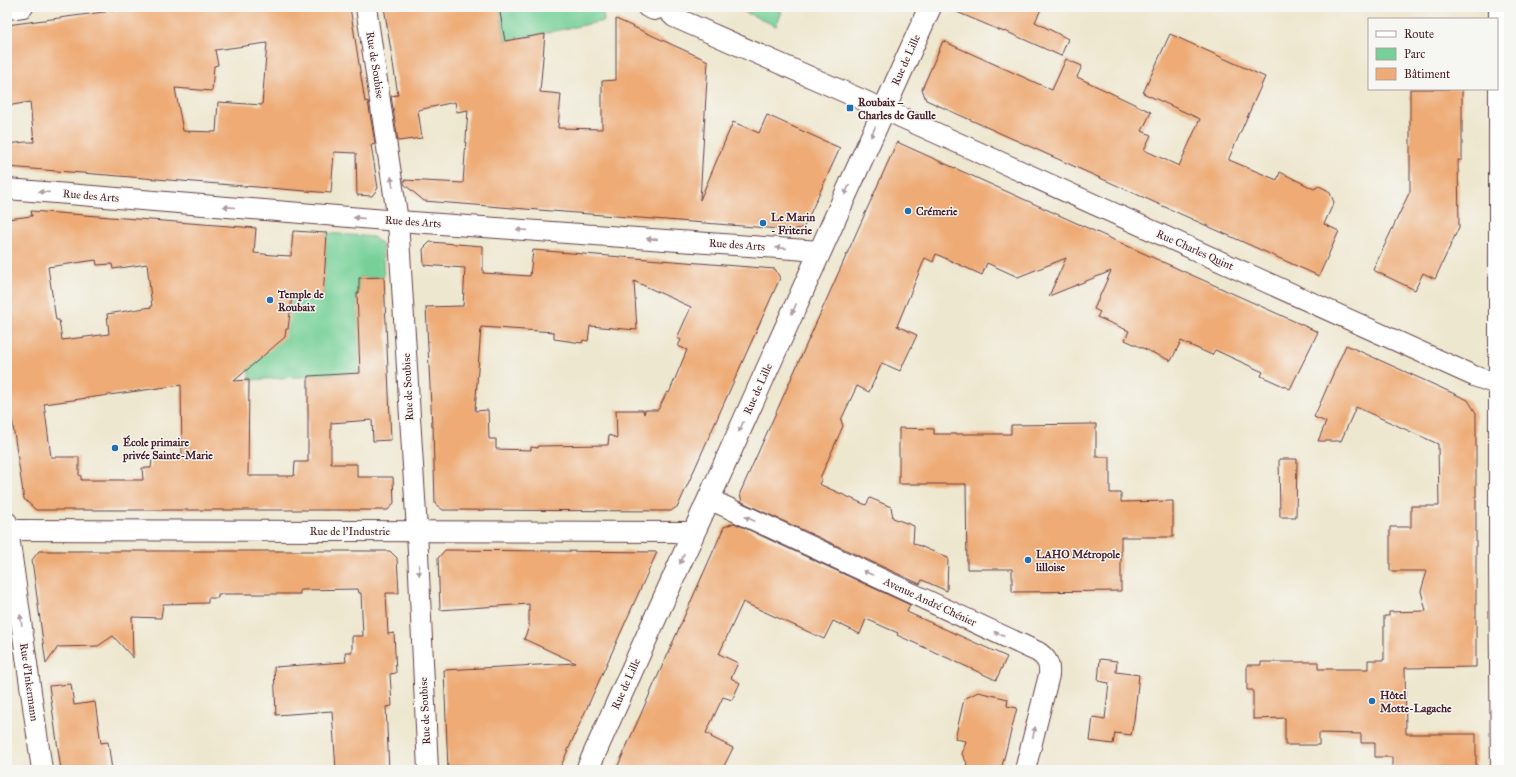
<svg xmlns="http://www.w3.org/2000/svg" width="1516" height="777" viewBox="0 0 1516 777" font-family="'IM FELL Great Primer',serif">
<rect width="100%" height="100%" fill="#f6f6f2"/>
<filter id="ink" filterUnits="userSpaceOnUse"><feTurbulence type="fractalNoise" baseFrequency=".025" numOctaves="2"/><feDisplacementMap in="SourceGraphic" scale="8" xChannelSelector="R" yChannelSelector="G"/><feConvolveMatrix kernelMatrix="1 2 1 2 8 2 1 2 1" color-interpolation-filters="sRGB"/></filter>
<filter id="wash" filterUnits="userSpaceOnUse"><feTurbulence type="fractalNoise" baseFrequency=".012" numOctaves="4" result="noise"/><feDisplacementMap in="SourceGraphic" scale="16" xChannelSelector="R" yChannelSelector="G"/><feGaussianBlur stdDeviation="0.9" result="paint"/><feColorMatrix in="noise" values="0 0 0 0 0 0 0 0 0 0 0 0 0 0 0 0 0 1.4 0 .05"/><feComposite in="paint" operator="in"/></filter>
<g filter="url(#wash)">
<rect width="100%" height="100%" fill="#eee7cf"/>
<g fill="#76d097" stroke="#607861">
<polygon points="499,7 602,7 604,21 505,41"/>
<polygon points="739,7 772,7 782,12 776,26 738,9"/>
<polygon points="327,233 373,237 382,244 384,277 359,278 359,293 357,294 361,373 250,380 249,371 230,358 288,329 289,287 307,297 323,298"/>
</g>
<g id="blocks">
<g fill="#eeab76" fill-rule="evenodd">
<path d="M141,7h209l15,95 3,-1 7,43 -4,1 7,43 -6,8 -15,-1 -1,-42 -22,-1 -3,41 -324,-26v-23l19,-2h8l-4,-40 -23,4v-81zM267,43l-5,62 -44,-3 -2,30 -33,-1 -8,-43 37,3 2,-25 4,-1 -3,-15z"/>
<polygon points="384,7 499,7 505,41 545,34 540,92 561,94 558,128 602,129 602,81 616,80 616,19 708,61 700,200 733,122 759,133 767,115 840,148 804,227 793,230 424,201 404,184 404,180 463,183 468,110 457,112 455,102 418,110 422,138 398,141 391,96 398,95"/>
<polygon points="945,7 1042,7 1035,22 1068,39 1061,56 1005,31 1004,32"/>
<polygon points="1170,34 1265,77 1229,158 1229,160 1277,180 1280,172 1314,189 1319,186 1329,191 1334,202 1324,224 1339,231 1319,276 926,100 922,89 943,41 1052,90 1066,59 1082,66 1077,77 1151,112 1142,131 1151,135 1144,150 1179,166 1200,119 1143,93"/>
<polygon points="1410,89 1462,89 1462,160 1458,160 1459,227 1435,279 1423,273 1415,290 1373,270 1410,191"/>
<polygon points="897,142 1318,332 1290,389 1261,376 1263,372 1215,350 1212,355 1181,341 1171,361 1125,340 1129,331 1097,317 1100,312 1094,309 1111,271 1049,296 1066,258 1018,277 987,263 982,275 936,254 933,262 925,258 897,326 917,335 900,371 882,363 869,392 857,386 841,420 843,426 820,478 822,479 819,484 866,505 870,498 891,507 893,518 914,526 913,543 948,558 947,591 922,580 920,584 742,502 740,493"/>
<path d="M31,211l225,17 -2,25 19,2 18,1 2,-25 34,2 -4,65 -31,-2 -4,33h-2l-1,8 -51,44 15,-1 -1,96h46l1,-14h13v-86l52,-3 -3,-80h2v-15l25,-1 7,163 -18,1 -1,-21 -41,3v41h26v13h36l1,26 -6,7h-352l-12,-11 -17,-113v-167l25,-3zM96,260l1,5 15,-1 1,5 34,-5 5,43 -45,7 2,20 -47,6 -3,-20h-3l-8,-53zM181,385l1,69 -30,6 -1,8h-9l1,12h-62v-4l-2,-1v-18h-28l-7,-53z"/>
<path d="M430,242l53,4v27l47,3 3,-26 242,19 5,9 -102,228 -7,5 -228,-1 -8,-6 -2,-78h-1l-6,-119 37,-1 2,-38 -41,-3 -1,-16zM634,281l57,26 -14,31 4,2 -3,6 9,4 -18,43 -2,-1 -9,18h-13l-1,4 -1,-4h-27l1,28 -8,-3 -1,10 -70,1v2l-7,-1v3l-35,-1v-10h-7l-1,-29 -13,1 6,-84 73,5v7l28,4 1,-3 5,1 2,-15 47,4z"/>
<polygon points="1346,345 1468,400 1476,413 1476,667 1405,668 1406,734 1476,734 1476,770 1405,770 1405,768 1392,768 1392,757 1375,757 1375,743 1361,743 1361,734 1319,733 1319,745 1285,745 1285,718 1253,719 1253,690 1247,690 1247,665 1261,665 1261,662 1318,662 1318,669 1368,669 1368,660 1384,660 1384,616 1389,616 1389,612 1426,611 1421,591 1427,571 1390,571 1390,527 1411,527 1411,506 1439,506 1438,444 1356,407 1341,441 1318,441 1326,422 1314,417"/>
<polygon points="1096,424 1096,457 1110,457 1110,493 1121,493 1121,502 1173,501 1173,537 1121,537 1121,591 1012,592 1012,569 967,569 966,484 899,484 899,428 934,429 934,434 1011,434 1011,425"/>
<polygon points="1279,459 1297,459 1296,517 1280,517"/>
<polygon points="734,523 910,605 907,612 1007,657 996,680 897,635 898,633 866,619 860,634 833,621 824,639 743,602 719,654 738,663 731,678 740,683 732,700 723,697 706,733 712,736 711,737 733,748 722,770 616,770 724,527"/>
<polygon points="445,550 657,552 559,770 448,770 444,670 576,663 524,639 529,627 529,604 440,610 438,558"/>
<polygon points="39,551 390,551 397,558 399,593 386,593 388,634 394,633 396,673 390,674 392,706 386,707 389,770 336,770 332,711 276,715 274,667 346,662 345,652 352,652 352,636 363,636 361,593 359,593 358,589 300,590 300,594 218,594 218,598 208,598 208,603 163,604 161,618 132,617 133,658 113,636 98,646 58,647 46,664 32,560"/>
<polygon points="1100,659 1117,661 1116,672 1139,675 1134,720 1131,735 1115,733 1113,744 1090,741 1093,717 1105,719 1109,683 1098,681"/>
<polygon points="71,684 74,705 95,702 101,743 108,742 112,770 61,770 49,686"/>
<polygon points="978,692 1008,699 1007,706 1017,708 1001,770 965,770 967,763 962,754 966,741 955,739 964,699"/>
</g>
</g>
</g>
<g filter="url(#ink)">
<use href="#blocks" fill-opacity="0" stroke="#633d44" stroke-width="1"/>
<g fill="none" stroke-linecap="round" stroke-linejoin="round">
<defs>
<g id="minor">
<polyline points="366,7 398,221 417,531 428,770"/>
<polyline points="647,7 654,10 663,7"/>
<polyline points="664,7 674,17 883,109 1474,376 1499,385 1509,386"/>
<polyline points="1499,7 1499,564 1501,770"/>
<polyline points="7,9 23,7"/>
<polyline points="7,189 398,221 820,251"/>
<path d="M709,499l329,153c9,6 12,12 11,23l-24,95"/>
<polyline points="7,522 42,770"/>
<polyline points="7,530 694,532"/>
</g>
<polyline id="tertiary" points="587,770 930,7"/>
</defs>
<use href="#minor" stroke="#633d44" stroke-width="22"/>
<use href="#tertiary" stroke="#633d44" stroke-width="24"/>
<use href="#minor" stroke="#fff" stroke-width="20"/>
<use href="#tertiary" stroke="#fff" stroke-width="22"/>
</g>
<defs><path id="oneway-solid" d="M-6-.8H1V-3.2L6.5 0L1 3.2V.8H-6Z"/></defs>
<g fill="#ae9aa0">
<use href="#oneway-solid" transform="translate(873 132) rotate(113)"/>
<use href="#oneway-solid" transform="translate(392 182) rotate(-99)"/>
<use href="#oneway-solid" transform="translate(847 190) rotate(114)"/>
<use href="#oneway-solid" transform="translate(44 192) rotate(-175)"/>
<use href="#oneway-solid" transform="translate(229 207) rotate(-175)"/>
<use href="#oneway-solid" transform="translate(359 218) rotate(-175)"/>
<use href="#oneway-solid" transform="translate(522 230) rotate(-176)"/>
<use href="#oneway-solid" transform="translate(652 239) rotate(-176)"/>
<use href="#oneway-solid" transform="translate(781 248) rotate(-176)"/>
<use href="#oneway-solid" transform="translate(794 309) rotate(114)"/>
<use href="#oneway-solid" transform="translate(741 427) rotate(114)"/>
<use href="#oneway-solid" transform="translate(750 519) rotate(-155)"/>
<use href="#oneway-solid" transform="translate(682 559) rotate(114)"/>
<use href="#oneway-solid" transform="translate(419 570) rotate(87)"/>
<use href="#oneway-solid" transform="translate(868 573) rotate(-155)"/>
<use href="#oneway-solid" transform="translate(21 620) rotate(-98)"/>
<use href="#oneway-solid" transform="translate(999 634) rotate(-155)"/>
<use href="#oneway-solid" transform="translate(1034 732) rotate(-76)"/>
</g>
</g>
<g fill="#1f6fb2" stroke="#f6f6f2" stroke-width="1.5">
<rect x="846" y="104" width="8" height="8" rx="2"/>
<circle cx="908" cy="211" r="4"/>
<circle cx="763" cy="223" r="4"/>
<circle cx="270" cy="300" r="4"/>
<circle cx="115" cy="448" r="4"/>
<circle cx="1028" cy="560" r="4"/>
<circle cx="1372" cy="701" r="4"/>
</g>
<g text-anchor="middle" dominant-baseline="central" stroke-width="3" stroke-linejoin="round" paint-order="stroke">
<g font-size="11" fill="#4a1f2b" stroke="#f6f6f2">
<text transform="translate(906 60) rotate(-66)">Rue de Lille</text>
<text transform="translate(375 65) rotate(81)">Rue de Soubise</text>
<text transform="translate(91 196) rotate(5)">Rue des Arts</text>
<text transform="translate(413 222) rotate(4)">Rue des Arts</text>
<text transform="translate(737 245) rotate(4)">Rue des Arts</text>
<text transform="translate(1195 250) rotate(24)">Rue Charles Quint</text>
<text transform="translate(408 387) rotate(-93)">Rue de Soubise</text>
<text transform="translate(758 389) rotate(-66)">Rue de Lille</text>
<text x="350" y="531">Rue de l'Industrie</text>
<text transform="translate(930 602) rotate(25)">Avenue André Chénier</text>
<text transform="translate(29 682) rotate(82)">Rue d'Inkermann</text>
<text transform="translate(626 684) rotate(-66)">Rue de Lille</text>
<text transform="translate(425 711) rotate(-93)">Rue de Soubise</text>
</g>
<g font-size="11" font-weight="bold" fill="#4a1f2b" stroke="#f6f6f2" text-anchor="start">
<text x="858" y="102">Roubaix –<tspan x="858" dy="13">Charles de Gaulle</tspan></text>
<text x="916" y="211">Crémerie</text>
<text x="771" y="217">Le Marin<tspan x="771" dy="13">- Friterie</tspan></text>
<text x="278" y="294">Temple de<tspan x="278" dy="13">Roubaix</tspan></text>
<text x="123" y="442">École primaire<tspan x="123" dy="13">privée Sainte-Marie</tspan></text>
<text x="1036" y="554">LAHO Métropole<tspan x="1036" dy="13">lilloise</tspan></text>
<text x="1380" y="695">Hôtel<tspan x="1380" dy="13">Motte-Lagache</tspan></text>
</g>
</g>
<rect width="1516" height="777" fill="none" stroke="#f6f6f2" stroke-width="24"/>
<rect x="1368" y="18" width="130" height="72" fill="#f6f6f2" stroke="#b1a0a2"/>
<rect x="1376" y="31" width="20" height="6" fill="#ffffff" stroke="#b1a0a2"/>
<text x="1404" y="38" font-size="12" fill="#4a1f2b">Route</text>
<rect x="1376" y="48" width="20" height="12" fill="#76d097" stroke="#b1a0a2"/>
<text x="1404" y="58" font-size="12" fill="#4a1f2b">Parc</text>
<rect x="1376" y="68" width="20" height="12" fill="#eeab76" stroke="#b1a0a2"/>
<text x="1404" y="78" font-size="12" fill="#4a1f2b">Bâtiment</text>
</svg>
